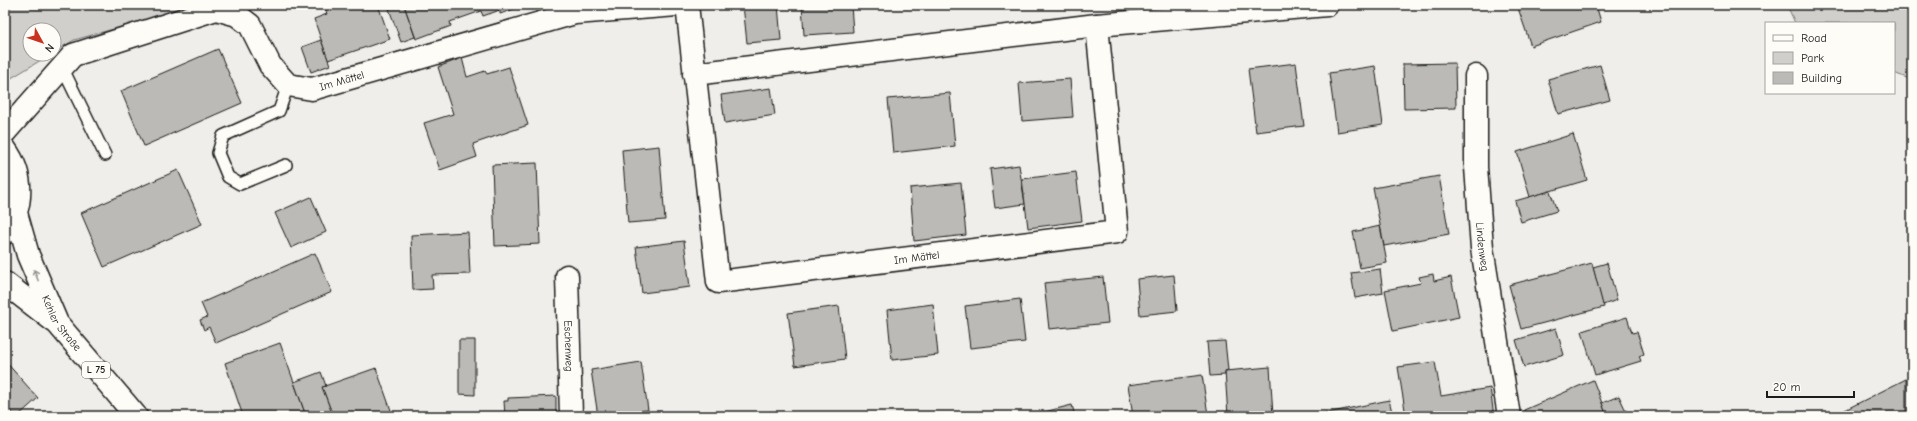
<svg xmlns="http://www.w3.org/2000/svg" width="1917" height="421" viewBox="0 0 1917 421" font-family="'Comic Neue',sans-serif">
<rect width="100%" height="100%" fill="#f0eeea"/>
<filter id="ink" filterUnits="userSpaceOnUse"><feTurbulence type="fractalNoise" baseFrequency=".025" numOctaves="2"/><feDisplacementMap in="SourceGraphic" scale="8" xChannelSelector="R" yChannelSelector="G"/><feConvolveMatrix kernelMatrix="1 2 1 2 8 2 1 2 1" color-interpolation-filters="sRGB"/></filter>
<g filter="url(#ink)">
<g fill="#d0cfcc" stroke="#767674">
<polygon points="5,5 199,5 74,40 54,52 54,30 30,30 30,54 51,54 8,80 5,78"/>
<polygon points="1787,5 1902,5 1912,13 1912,80 1894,73 1894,23 1795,23"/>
</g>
<g fill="#bbbab6" stroke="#1c1c1c">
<polygon points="324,5 344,5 345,8 352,5 378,5 390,39 328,60 314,19 327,14"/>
<polygon points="390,5 404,5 415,37 401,42 388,6"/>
<polygon points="404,5 525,5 500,14 500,10 483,16 481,11 450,22 451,26 416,39"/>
<polygon points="743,5 778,5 781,40 747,43"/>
<polygon points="802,5 851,5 853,32 804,35"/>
<polygon points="1517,5 1596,5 1601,22 1531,46"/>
<polygon points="321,40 330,65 311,72 302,47"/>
<polygon points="218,49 242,103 144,146 121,91"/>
<polygon points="462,58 467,77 485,71 487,74 509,67 528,125 473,144 477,157 440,170 424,123 453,114 438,67"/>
<polygon points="1296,63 1304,126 1256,132 1248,69"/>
<polygon points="1455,63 1456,108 1404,109 1403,64"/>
<polygon points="1600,65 1610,100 1558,114 1548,79"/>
<polygon points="1375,66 1383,125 1337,132 1329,73"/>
<polygon points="1070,79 1073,117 1022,121 1019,83"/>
<polygon points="771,88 775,115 725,123 721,95"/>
<polygon points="950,93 955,146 893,153 888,99"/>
<polygon points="1573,134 1587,180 1530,197 1517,152"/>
<polygon points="659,146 665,220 628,223 622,150"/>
<polygon points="537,163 540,244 495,246 492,165"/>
<polygon points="1019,165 1025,204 995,208 990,169"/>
<polygon points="178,170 202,224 104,267 81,213"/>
<polygon points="1076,172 1082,221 1028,228 1022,179"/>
<polygon points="1439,176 1449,234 1384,246 1373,188"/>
<polygon points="961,183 966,235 914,241 910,188"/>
<polygon points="1550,191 1557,211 1521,222 1515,201"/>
<polygon points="311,197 326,232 291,248 275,213"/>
<polygon points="1380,226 1387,263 1360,268 1353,232"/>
<polygon points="468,232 470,274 432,275 433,289 413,290 411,235"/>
<polygon points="684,241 690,287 642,293 636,247"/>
<polygon points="315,253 332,292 216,343 209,327 204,330 200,320 207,317 201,303"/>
<polygon points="1592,263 1604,307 1521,329 1509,285"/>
<polygon points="1607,263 1617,300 1603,305 1593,267"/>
<polygon points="1380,269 1383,293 1355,298 1351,273"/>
<polygon points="1433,274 1434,281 1451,277 1459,317 1393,331 1385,290 1421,283 1419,277"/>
<polygon points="1174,275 1177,311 1140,315 1137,279"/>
<polygon points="1103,277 1108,323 1049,329 1044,283"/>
<polygon points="1020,299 1025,342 970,348 965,306"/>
<polygon points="933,304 938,355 892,360 887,310"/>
<polygon points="839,306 845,359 795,366 788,313"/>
<polygon points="1627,317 1632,333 1637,332 1644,354 1639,356 1641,361 1595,375 1582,331"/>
<polygon points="1556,328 1564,355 1524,367 1516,340"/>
<polygon points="459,340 475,340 475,395 459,394"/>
<polygon points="1225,341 1228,370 1225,371 1225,375 1210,376 1207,342"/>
<polygon points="280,343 306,416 243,416 225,363"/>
<polygon points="5,361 38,398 18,416 15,416 5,405"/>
<polygon points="641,362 648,410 598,416 591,370"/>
<polygon points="1435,362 1441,396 1490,388 1494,416 1406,416 1398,367"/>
<polygon points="1270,367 1273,416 1228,416 1225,371"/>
<polygon points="376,368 393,416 333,416 322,387"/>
<polygon points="321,372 326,386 322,387 333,416 306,416 294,382"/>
<polygon points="1202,375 1208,415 1133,416 1128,385"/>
<polygon points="1906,379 1906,416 1835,416 1835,415"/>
<polygon points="1593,380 1607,416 1526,416 1524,410"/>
<polygon points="556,396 556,416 505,416 504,401 508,401 508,398"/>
<polygon points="1619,396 1627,413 1620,416 1607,416 1602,403"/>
<polygon points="1389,400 1393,416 1318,416 1318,415"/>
<polygon points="1072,405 1075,416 1028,416"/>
</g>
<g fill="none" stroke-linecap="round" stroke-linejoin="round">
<defs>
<g id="service">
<polyline points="62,67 105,155"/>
<polyline points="286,165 240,184 228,177 218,153 223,136 279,111 288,85"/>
</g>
<g id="minor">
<path id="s1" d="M687,5l31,277 399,-50 -20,-207 -403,49"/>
<polyline points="1097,25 1327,5"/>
<path id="s2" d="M1476,76v91l6,81 27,168"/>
<path id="s3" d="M5,132l68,-77 143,-46 21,6 13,10 20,40 18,20 24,4 263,-76 102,-8"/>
<path id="s4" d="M567,276l4,140"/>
</g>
<g id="primary">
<path d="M5,149c19,26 19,58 0,84"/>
<path id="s5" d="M16,213l12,42 29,68 79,93"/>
<polyline points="5,283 54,321"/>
</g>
</defs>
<use href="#service" stroke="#1c1c1c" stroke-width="14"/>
<use href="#minor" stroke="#1c1c1c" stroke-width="25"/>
<use href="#primary" stroke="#1c1c1c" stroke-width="25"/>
<use href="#service" stroke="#fdfcf7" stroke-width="11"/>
<use href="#minor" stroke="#fdfcf7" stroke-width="22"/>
<use href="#primary" stroke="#fdfcf7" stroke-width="22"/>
</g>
<defs><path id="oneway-shaft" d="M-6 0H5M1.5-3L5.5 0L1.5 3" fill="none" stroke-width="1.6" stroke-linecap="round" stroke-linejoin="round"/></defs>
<use stroke="#989794" href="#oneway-shaft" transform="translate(36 275) rotate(-111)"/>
</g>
<g text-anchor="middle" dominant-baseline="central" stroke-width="3.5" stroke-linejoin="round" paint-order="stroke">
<rect fill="#fdfcf7" stroke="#605f5e" stroke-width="1" x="82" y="362" width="28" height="16" rx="3"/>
<g font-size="10" font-weight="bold" fill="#1c1c1c">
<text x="96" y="370">L 75</text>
</g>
<g font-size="11" fill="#1c1c1c" stroke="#fdfcf7">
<text stroke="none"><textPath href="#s3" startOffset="418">Im Mättel</textPath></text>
<text stroke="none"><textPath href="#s2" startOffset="171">Lindenweg</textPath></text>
<text stroke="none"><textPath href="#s1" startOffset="479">Im Mättel</textPath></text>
<text stroke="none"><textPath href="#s5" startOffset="120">Kehler Straße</textPath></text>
<text stroke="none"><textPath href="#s4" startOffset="70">Eschenweg</textPath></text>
</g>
</g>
<rect width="1917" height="421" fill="none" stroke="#fdfcf7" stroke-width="20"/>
<rect x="10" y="10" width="1897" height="401" fill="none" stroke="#1c1c1c" stroke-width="1.5" filter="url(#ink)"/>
<rect x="1765" y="22" width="130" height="72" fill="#fdfcf7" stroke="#a3a29f"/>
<rect x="1773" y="35" width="20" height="6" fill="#fdfcf7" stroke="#a3a29f"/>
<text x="1801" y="42" font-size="12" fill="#1c1c1c">Road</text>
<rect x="1773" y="52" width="20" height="12" fill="#d0cfcc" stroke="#a3a29f"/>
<text x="1801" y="62" font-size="12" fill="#1c1c1c">Park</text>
<rect x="1773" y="72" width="20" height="12" fill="#bbbab6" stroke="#a3a29f"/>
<text x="1801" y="82" font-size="12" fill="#1c1c1c">Building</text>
<g transform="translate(42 42) rotate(130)"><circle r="19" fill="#fdfcf7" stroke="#a3a29f"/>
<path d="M0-3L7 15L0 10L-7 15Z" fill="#c8321e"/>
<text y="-6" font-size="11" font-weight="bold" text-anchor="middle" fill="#1c1c1c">N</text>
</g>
<path d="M1767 391v6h87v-6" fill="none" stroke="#1c1c1c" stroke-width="2"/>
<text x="1773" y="391" font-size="12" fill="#1c1c1c" stroke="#fdfcf7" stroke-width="3" paint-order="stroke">20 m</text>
</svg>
